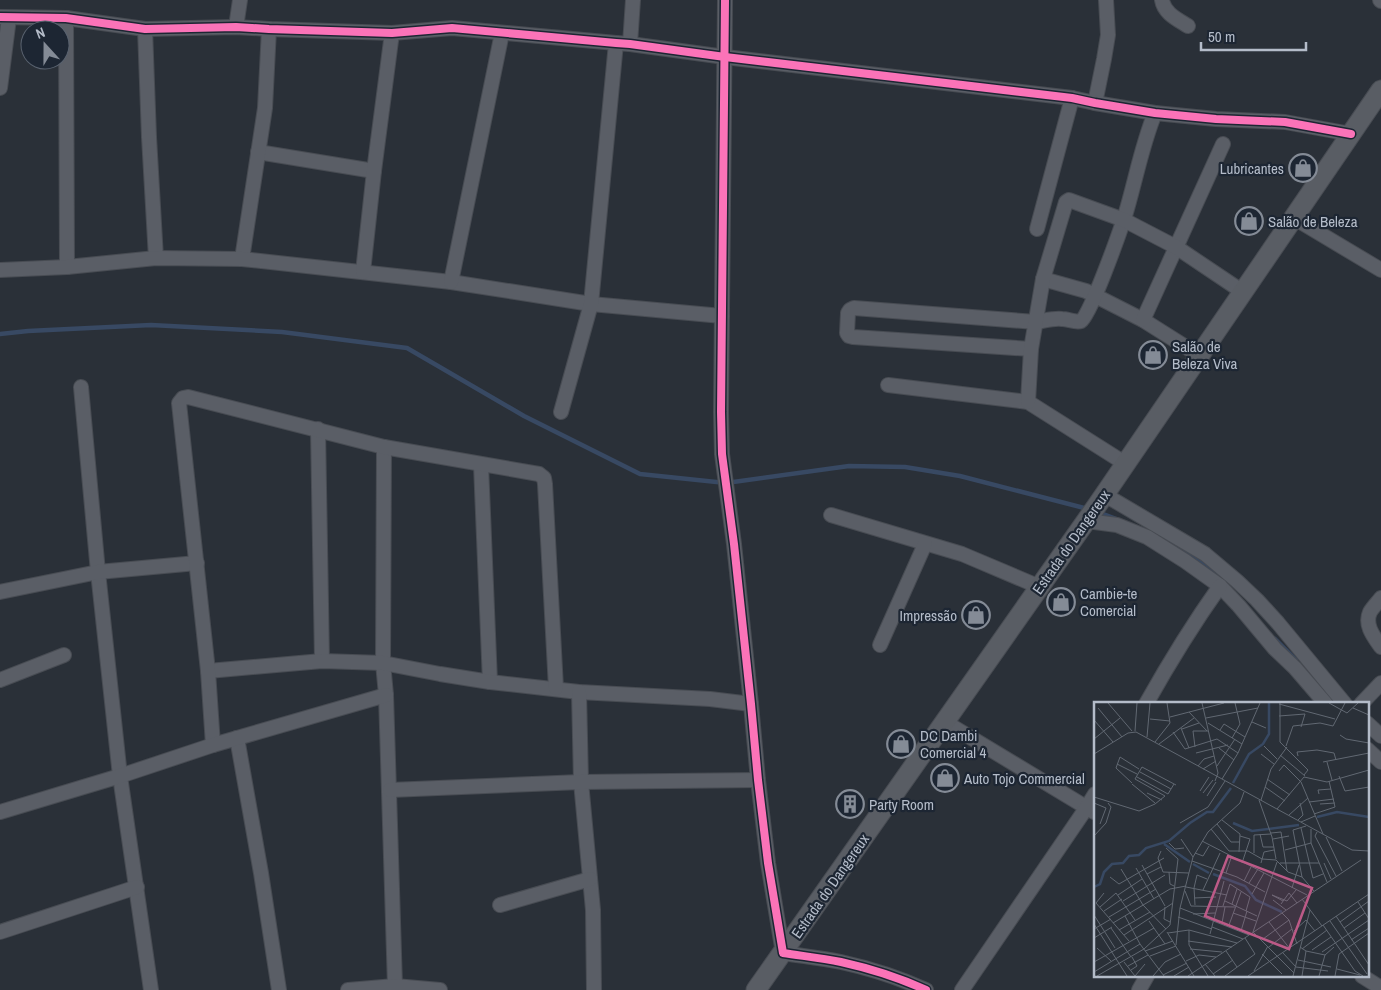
<svg xmlns="http://www.w3.org/2000/svg" width="1381" height="990" viewBox="0 0 1381 990" font-family="'Archivo Narrow',sans-serif">
<rect width="100%" height="100%" fill="#2a3038"/>
<g fill="none" stroke-linecap="round" stroke-linejoin="round">
<g stroke="#384963" stroke-width="4.5">
<polyline points="0,334 28,331 151,325 282,332 407,348 524,416 640,474 726,483 849,466 905,467 960,476 1088,509"/>
<polyline points="1098,512 1119,520"/>
<polyline points="1149,531 1204,564 1220,578"/>
<polyline points="1275,639 1296,660"/>
</g>
<defs>
<g id="street">
<path d="M725,0l-4,412 1,42 12,90 17,160 7,76 10,83 15,90c19,3 38,5 58,9 27,6 59,16 85,28"/>
<path d="M1162,0c2,13 15,19 26,26"/>
<polyline points="1380,0 1381,1"/>
<polyline points="0,17 66,18 145,29 236,27 269,29 392,33 452,28 616,43 630,44 725,57 1072,98 1095,103 1155,113 1216,119 1285,122 1351,134"/>
<polyline points="66,18 67,267"/>
<polyline points="236,27 240,0"/>
<polyline points="145,29 149,137 156,258"/>
<polyline points="630,44 633,0"/>
<polyline points="0,88 9,18"/>
<polyline points="1095,103 1104,59 1108,35 1106,0"/>
<polyline points="258,152 374,171"/>
<polyline points="1294,218 1381,270"/>
<polyline points="1037,229 1072,98"/>
<polyline points="242,259 265,108 269,29"/>
<polyline points="0,270 67,267 156,258 242,259 451,282 591,304 722,316"/>
<polyline points="363,272 374,171 392,33"/>
<polyline points="1043,279 1086,291 1143,320 1200,356"/>
<polyline points="451,282 502,33"/>
<polyline points="1143,320 1223,144"/>
<path d="M1031,349l-178,-12 -4,-1 -2,-3 1,-20 2,-3 4,-2 182,14c8,-1 17,-4 26,-3 6,0 14,4 19,2 9,-5 38,-87 43,-102 11,-35 17,-72 31,-106"/>
<polyline points="888,385 1028,402 1126,464"/>
<polyline points="81,387 98,572 120,776 151,990"/>
<polyline points="1028,402 1031,349 1043,279 1066,202 1069,200 1124,220 1176,247 1243,292"/>
<polyline points="561,412 591,304 616,43"/>
<polyline points="318,429 322,661"/>
<polyline points="384,447 383,663 386,695 395,986"/>
<polyline points="481,465 490,682"/>
<polyline points="1105,495 1205,554 1237,581 1257,600 1278,623 1345,704"/>
<polyline points="831,515 962,554 1040,587"/>
<polyline points="1087,521 1117,525 1147,537 1185,561 1220,586 1239,606 1275,649 1295,668 1326,704"/>
<polyline points="0,592 98,572 197,563"/>
<path d="M1381,598c-3,4 -8,9 -11,14 -6,13 4,25 11,35"/>
<polyline points="880,645 925,544"/>
<polyline points="208,671 322,661 383,663 440,674 490,682 579,692 710,699 751,704"/>
<polyline points="0,680 64,655"/>
<polyline points="579,692 581,782 593,910 594,990"/>
<path d="M1146,704c23,-41 47,-80 74,-118"/>
<polyline points="1361,704 1381,683"/>
<polyline points="945,722 1094,812"/>
<polyline points="1367,723 1381,736"/>
<polyline points="237,738 261,873 279,990"/>
<polyline points="213,745 208,671 179,403 183,398 188,397 384,447 539,474 544,478 545,484 556,688"/>
<polyline points="1367,749 1381,762"/>
<polyline points="390,790 581,782 758,780"/>
<polyline points="0,812 120,776 213,745 386,695"/>
<polyline points="500,905 590,879"/>
<polyline points="0,932 137,887"/>
<polyline points="1362,976 1381,988"/>
<polyline points="348,990 395,986 440,990"/>
<polyline points="962,990 1087,807 1095,794"/>
<polyline points="1139,990 1147,976"/>
</g>
<polyline id="secondary" points="756,990 1098,504 1381,90"/>
</defs>
<use href="#street" stroke="#484c53" stroke-width="16"/>
<use href="#secondary" stroke="#484c53" stroke-width="21"/>
<use href="#street" stroke="#5a5e66" stroke-width="14"/>
<use href="#secondary" stroke="#595d64" stroke-width="19"/>
<defs>
<g id="cycleway">
<path d="M725,0l-4,412 1,42 12,90 17,160 7,76 10,83 15,90c19,3 38,5 58,9 27,6 59,16 85,28"/>
<polyline points="0,17 66,18 145,29 236,27 269,29 392,33 452,28 616,43 630,44 725,57 1072,98 1095,103 1155,113 1216,119 1285,122 1351,134"/>
</g>
</defs>
<use href="#cycleway" stroke="#1d2633" stroke-width="11"/>
<use href="#cycleway" stroke="#fb73b8" stroke-width="8"/>
</g>
<defs>
<symbol id="shop-ring" viewBox="-11 -11 22 22"><circle r="9.5" fill="#1d2633" stroke="#848b96" stroke-width="1.5"/><path d="M-5-2.5h2.3a2.7 3.5 0 0 1 5.4 0H5L5.5 6h-11ZM-1.5-2.5h3a1.5 2.3 0 0 0-3 0Z" fill="#848b96"/></symbol>
<symbol id="building-ring" viewBox="-11 -11 22 22"><circle r="9.5" fill="#1d2633" stroke="#848b96" stroke-width="1.5"/><path d="M-4-6H4V6H1V3H-1V6H-4ZM-2.5-4.3h1.7v1.8h-1.7ZM.8-4.3h1.7v1.8H.8ZM-2.5-1h1.7V.8h-1.7ZM.8-1h1.7V.8H.8Z" fill="#848b96"/></symbol>
</defs>
<g fill-rule="evenodd">
<use href="#shop-ring" x="1287" y="152" width="32" height="32"/>
<use href="#shop-ring" x="1233" y="205" width="32" height="32"/>
<use href="#shop-ring" x="1137" y="339" width="32" height="32"/>
<use href="#shop-ring" x="1045" y="586" width="32" height="32"/>
<use href="#shop-ring" x="960" y="599" width="32" height="32"/>
<use href="#shop-ring" x="885" y="728" width="32" height="32"/>
<use href="#shop-ring" x="929" y="762" width="32" height="32"/>
<use href="#building-ring" x="834" y="788" width="32" height="32"/>
</g>
<g text-anchor="middle" dominant-baseline="central" stroke-width="4.5" stroke-linejoin="round" paint-order="stroke">
<g font-size="15" fill="#b4bcc9" stroke="#1d2633" text-anchor="start">
<text x="1284" y="168" text-anchor="end">Lubricantes</text>
<text x="1268" y="221">Salão de Beleza</text>
<text x="1172" y="346">Salão de<tspan x="1172" dy="17">Beleza Viva</tspan></text>
<text x="1080" y="593">Cambie-te<tspan x="1080" dy="17">Comercial</tspan></text>
<text x="957" y="615" text-anchor="end">Impressão</text>
<text x="920" y="735">DC Dambi<tspan x="920" dy="17">Comercial 4</tspan></text>
<text x="964" y="778">Auto Tojo Commercial</text>
<text x="869" y="804">Party Room</text>
</g>
<g font-size="15" fill="#b4bcc9" stroke="#1d2633">
<text transform="translate(1071 542) rotate(-55)">Estrada do Dangereux</text>
<text transform="translate(830 886) rotate(-55)">Estrada do Dangereux</text>
</g>
</g>
<g transform="translate(1094 702)">
<rect width="275" height="275" fill="#2a3038"/>
<path fill="none" stroke="#384963" stroke-width="2.5" d="M139,81l16,-29 14,-10 6,-10v-31M223,115l20,-5 32,5M139,121l19,8 47,-6M70,142l26,18M99,162l16,9M119,172l32,12 11,14 26,12M0,185l6,-3 4,-12 8,-8 11,-1 6,-7 10,-1 7,-7 23,-7 21,-18 17,-11h6l18,-24"/>
<path fill="none" stroke="#616872" stroke-width="1" d="M14,1l24,28M108,1l16,70 -3,8M186,1v39l28,28 -4,5M235,1l18,10 11,-10M185,2l56,15M4,6l24,29M259,6l16,7M95,10l18,19M185,14l26,-2 -4,13M76,15l54,-14M112,16l52,-10M56,17l20,2M0,18l19,22M158,20l14,6M114,21l34,21M87,26l8,20M88,27l17,-6M126,28l4,-6 21,13M41,29l2,-28M79,30l12,17 32,-10 21,14M246,33l6,4 23,4M53,35l3,-34M138,36l8,-14 -5,-21M0,37l26,-21M61,40l15,-19 -3,-20M65,42l35,-26M170,44l13,13M192,44l7,-20 27,-3 13,3 12,-23M101,45l-2,-16h15M125,46l15,12M102,51l32,-8M0,52l34,-21 8,-1 216,118 17,1M167,52l13,10M186,53l25,21M204,54l-1,-4 20,-2 17,3 2,7M229,60l46,-9M233,60l5,18M23,62l20,10M104,64l6,-7 10,-3M123,64l18,-27M109,67l13,-8M185,69l5,-6 17,17 22,52M46,70l31,17M245,74l6,15 24,-4M43,75l31,17 6,-10M128,77l16,-26 22,-50M173,77l23,16M38,81l-16,-15 4,-11 19,12M38,82l23,19M171,85l20,14M106,89l9,-14M53,91l15,7M109,91l10,-13M225,92l-1,-4 13,-1M113,94l9,-14M0,95l45,14 16,-7 10,-8 -30,-17 7,-12 34,18M165,98l13,37 4,22M167,98l10,-31 16,-22M215,100l25,-3M0,101l12,5 -6,16M226,102l15,-1M183,107l27,-32 23,5 42,-12M220,112l21,-7 -6,-26M195,113l19,-17M128,118l18,14 -1,18M204,118l5,-5 -3,-12M207,120l14,-6M86,121l28,-16 17,-26M123,122l14,18h9M207,126l12,50 10,-4M117,127l18,22h19l14,8 14,1 12,12 14,5 12,14M217,127v14l16,39M223,130l-2,4 21,40M177,131l10,-1 6,39M166,132l3,13h11M0,134l12,-13 5,-16 -3,-4M146,134l10,3 -8,24M232,135l16,34M87,137l12,18M179,137l16,-3M108,139l105,54M75,141l6,6 9,-1M191,148l26,-7M67,149l-3,7 5,14 26,1M101,151l8,3 6,-10M160,151v-18l17,-1M98,159l45,16 28,15M183,160l-24,70 41,41M167,161l3,-11 10,-2M186,161h39M230,161l7,16M48,163l23,41M42,166l18,31M27,167l22,36 23,24M75,170l1,12 4,2M127,170l7,-15M132,171l5,-15M53,172l14,-7M16,175l9,7 45,-26M208,175l-9,-47 13,-4M150,179l7,-14M155,181l9,-14M92,185l41,8M198,186l7,-23M109,188l17,-37M91,189l6,15 44,1M10,191l-8,10 33,38M158,192l12,-21M24,193l24,-16M100,196l22,-1M208,197l20,27M179,198l13,10M29,199l42,-26M131,199l32,15M189,199l-11,-6 15,6 9,-11M264,200l11,17M138,202l5,-15M187,202l8,-11 8,10M101,203l-1,-17 3,-13 10,4M129,204l7,-22 20,13 -4,14M6,205l16,-14 19,27M71,205l-1,12 6,3M86,206l69,27M10,209l18,-12M139,211l23,8M188,211l7,7 8,24M99,212l22,-1M0,213l21,33M31,214l15,28 24,32M242,214l33,49M15,215l47,-28M84,215l34,12M55,219l16,23M236,219l37,53M175,220l21,27M246,220l29,-21M19,221l57,-34 16,-3M128,221l3,-16M0,222l33,52M135,223l12,-33M229,223l32,46 8,5M118,225l31,12M17,226l20,29M250,226l21,-15M0,227l17,-10M25,228l31,-18M95,228v15l19,31M147,229l6,-20M200,229l12,-11 9,11M73,230l27,44M74,231l21,-3 48,13M116,232l14,-53M30,233l49,-32M0,236l18,-11M169,237l26,-19M257,238l18,-12M94,239l44,6M82,243l4,-37 13,-51 15,-25 32,-29 4,-11M175,245l23,-18M206,245l6,4 -4,25M3,246l14,13M50,247l26,-24 8,-66 -12,-11M96,247l32,3M208,247l25,-19M218,248l19,-13M51,249l28,-10M132,249l11,16M212,249l19,4M228,250l47,-32M189,251l13,14 32,4M168,252l20,20M56,254l26,-10M204,258l33,7M92,259l13,-6 17,2M0,260l60,-34M30,260l11,14M111,262l10,12M34,264l20,-11M243,267l23,6M37,268l6,-4 -5,-9M160,269l14,-25M0,270l46,-28M119,272l20,-14M69,273l24,-12M3,274l47,-27M41,274l10,-12M59,274l12,-14 16,-8M80,274l15,-9M94,274l173,-116M131,274l30,-22 -10,-16M154,274l121,-82M199,274l17,-66M225,274l6,-21 9,-8M241,274l4,-22 30,-21"/>
<path fill="#bc5a87" fill-opacity="0.15" stroke="#bc5a87" stroke-width="2.5" d="M134,154l84,32 -23,61 -84,-33z"/>
<rect width="275" height="275" fill="none" stroke="#b4bcc9" stroke-width="2.5"/>
</g>
<g transform="translate(45 45) rotate(339)"><circle r="24" fill="#1d2633" stroke="#59626f"/>
<path d="M0-4L9 19L0 12L-9 19Z" fill="#848b96"/>
<text y="-8" font-size="14" font-weight="bold" text-anchor="middle" fill="#b4bcc9">N</text>
</g>
<path d="M1201 42v8h105v-8" fill="none" stroke="#b4bcc9" stroke-width="2.5"/>
<text x="1208" y="42" font-size="15" fill="#b4bcc9" stroke="#1d2633" stroke-width="4" paint-order="stroke">50 m</text>
</svg>
